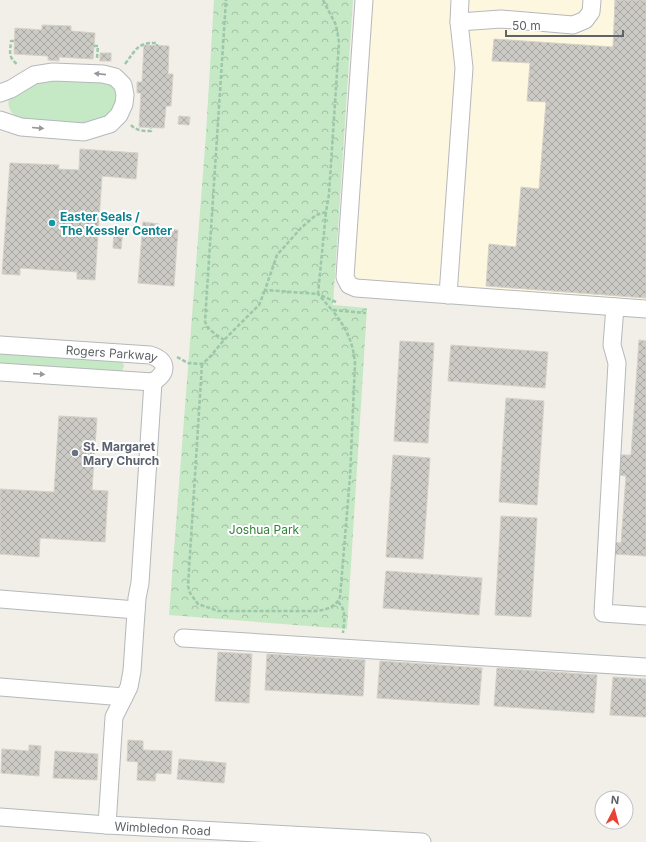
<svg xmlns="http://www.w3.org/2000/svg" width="646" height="842" viewBox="0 0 646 842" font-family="Inter,sans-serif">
<defs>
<pattern id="park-crowns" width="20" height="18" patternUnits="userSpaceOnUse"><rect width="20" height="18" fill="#c5e8c5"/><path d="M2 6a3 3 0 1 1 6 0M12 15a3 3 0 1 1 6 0" fill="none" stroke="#a3c0a4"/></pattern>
<pattern id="building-cross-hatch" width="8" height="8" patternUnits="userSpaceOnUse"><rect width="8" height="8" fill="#cccac5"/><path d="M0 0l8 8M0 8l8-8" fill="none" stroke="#a9a8a4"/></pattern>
</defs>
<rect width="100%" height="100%" fill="#f1efe8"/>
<polygon fill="#fef7e0" points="357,0 646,0 646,300 602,298 339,279"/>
<g fill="#c5e8c5">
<path d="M51,78c12,1 53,1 61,7 6,5 6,13 3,19 -4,8 -9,14 -17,17 -12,4 -71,2 -82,-5 -6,-3 -9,-11 -7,-18l28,-17z"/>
<polygon points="0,353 119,360 123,363 124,366 122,371 118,373 0,365"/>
</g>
<polygon fill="url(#park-crowns)" points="214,0 353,0 333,305 367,308 347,629 169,615 206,134"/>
<g fill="url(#building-cross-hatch)" stroke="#d6d1c6">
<polygon points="615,0 646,0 646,298 486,286 489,244 516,247 521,187 539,189 546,102 527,101 530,63 492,61 494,39 613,47"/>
<polygon points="42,25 71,26 71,31 95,33 93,59 59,57 59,61 48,60 48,56 14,54 15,28 42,30"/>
<polygon points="144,45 169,46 168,74 173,74 171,106 166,106 164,128 139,127 141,93 137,93 137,82 142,82"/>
<rect x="100" y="53" width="11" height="8"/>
<polygon points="179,116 190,117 189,125 178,124"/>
<polygon points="80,149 138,153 136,179 102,176 95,280 77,279 77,272 20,268 20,275 2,274 10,163 59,165 58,169 79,170"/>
<polygon points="143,222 159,224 159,229 178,230 174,286 138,283"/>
<polygon points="114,229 123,229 121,249 113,248"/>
<polygon points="639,340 646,341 646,556 613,554 613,542 621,543 626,476 619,475 621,455 631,455"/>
<polygon points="400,341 434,343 428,443 394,441"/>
<polygon points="451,345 548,352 545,388 448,381"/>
<polygon points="506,398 544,401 537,505 499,502"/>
<polygon points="59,416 97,418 92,490 108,491 105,542 40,538 39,557 0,554 0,489 54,492"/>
<polygon points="393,455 430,458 423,559 386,557"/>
<polygon points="501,516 537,518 531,617 495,615"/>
<polygon points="386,571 482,578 479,615 383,608"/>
<polygon points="218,652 252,654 249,703 215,701"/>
<polygon points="267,654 365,660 363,696 265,690"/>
<polygon points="380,661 482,668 479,705 377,698"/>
<polygon points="497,668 597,675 594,713 494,706"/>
<polygon points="613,677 646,679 646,717 610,715"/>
<polygon points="128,740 143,741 143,750 172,751 171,774 156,773 155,781 137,780 138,762 127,761"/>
<polygon points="29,745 41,746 39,776 1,773 2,749 29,751"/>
<polygon points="55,751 98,754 97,780 53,778"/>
<polygon points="179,759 226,763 224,783 177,779"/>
</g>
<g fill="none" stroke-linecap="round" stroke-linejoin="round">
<defs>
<g id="minor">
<polyline points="364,0 345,277 349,285 356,288 646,309"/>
<polyline points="459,22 501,19 573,25 585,20 591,12 592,0"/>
<polyline points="0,93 11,89 34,75 53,72 103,74 115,77 123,85 125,95 124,104 119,115 110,124 84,132 21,127 0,120"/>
<polyline points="448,295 464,68 459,22 460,0"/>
<polyline points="615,307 612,345 617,363 603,613 646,616"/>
<path id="s1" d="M0,345l150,10c17,5 19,17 3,27l-153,-10"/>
<polyline points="0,599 136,610"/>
<polyline points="183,638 646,667"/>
<polyline points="0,687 124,697"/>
<path id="s2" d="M0,817l107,8 315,17"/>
<polyline points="107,825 114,717 129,687 132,671 137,598 140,583 153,382"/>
</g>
</defs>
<use href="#minor" stroke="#b5b8bc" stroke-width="19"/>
<g stroke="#9cc7a9" stroke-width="2.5" stroke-dasharray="4 2" stroke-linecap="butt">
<polyline points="323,0 336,25 339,42 329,194 326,212 316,215 301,228 277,255 265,290 318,294 326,212"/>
<path d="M14,41h-3c-1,12 -3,16 7,24"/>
<polyline points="94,46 98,46 97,58"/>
<path d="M125,64c11,-14 12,-22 32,-21v3"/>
<path d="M131,125c5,6 13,6 20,6v-3"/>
<polyline points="336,302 318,294 332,310 366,313"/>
<path d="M224,340c-7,-5 -17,-10 -19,-19l21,-321"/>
<polyline points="177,357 188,363 202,364 209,358 224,340 259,305 265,290"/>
<path d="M202,364l-14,222 2,7 8,11 20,7h98c10,-1 20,-4 24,-14l10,-120 5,-114c-2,-21 -9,-36 -23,-53"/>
<path d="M338,602c9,8 6,20 5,31"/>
</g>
<use href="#minor" stroke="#fff" stroke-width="17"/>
</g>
<defs><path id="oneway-solid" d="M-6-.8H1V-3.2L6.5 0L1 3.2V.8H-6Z"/></defs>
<g fill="#979a9d">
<use href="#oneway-solid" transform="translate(100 74) rotate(-174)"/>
<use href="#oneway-solid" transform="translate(38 128) rotate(5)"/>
<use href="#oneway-solid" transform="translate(39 374) rotate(4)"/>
</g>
<circle fill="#0f9aa8" stroke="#fff" stroke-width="1.5" cx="52" cy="223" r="4"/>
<circle fill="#6b7280" stroke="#fff" stroke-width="1.5" cx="75" cy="453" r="4"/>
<g text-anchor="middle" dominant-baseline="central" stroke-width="4" stroke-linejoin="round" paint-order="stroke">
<g font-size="12" font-weight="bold" fill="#0d838f" stroke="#fff" text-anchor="start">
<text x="60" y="216">Easter Seals /<tspan x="60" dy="14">The Kessler Center</tspan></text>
</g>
<g font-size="12" fill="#5f6368" stroke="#fff">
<text stroke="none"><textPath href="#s1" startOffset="112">Rogers Parkway</textPath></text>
<text stroke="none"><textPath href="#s2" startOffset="163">Wimbledon Road</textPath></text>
</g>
<g font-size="12" font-weight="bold" fill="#5b616d" stroke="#fff" text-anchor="start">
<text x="83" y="446">St. Margaret<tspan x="83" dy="14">Mary Church</tspan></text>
</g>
<g font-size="12" fill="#348238" stroke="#fff">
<text x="264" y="529">Joshua Park</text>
</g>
</g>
<g transform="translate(614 810) rotate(6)"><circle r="19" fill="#ffffff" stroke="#bfc1c3"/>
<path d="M0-3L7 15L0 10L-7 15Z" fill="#ea4335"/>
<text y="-6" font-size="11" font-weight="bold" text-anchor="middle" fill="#5f6368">N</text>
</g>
<path d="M506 30v6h117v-6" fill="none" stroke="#5f6368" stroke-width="2"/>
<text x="512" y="30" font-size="12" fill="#5f6368" stroke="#ffffff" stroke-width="3" paint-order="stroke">50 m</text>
</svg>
